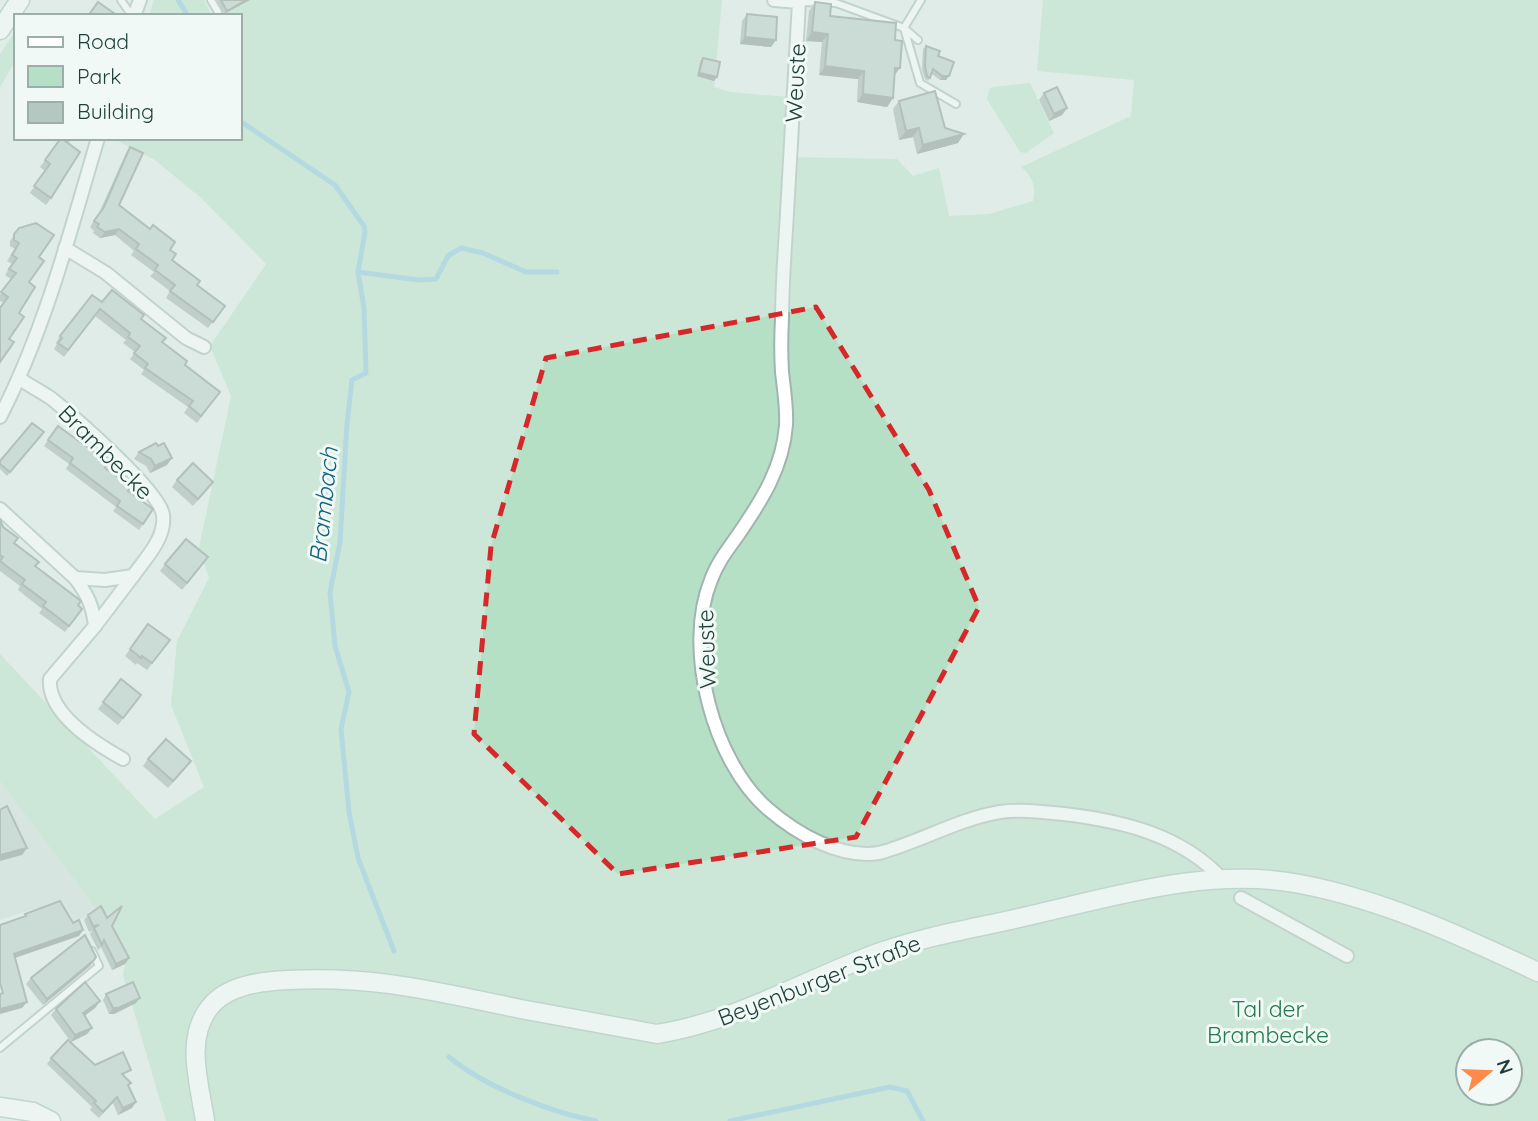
<svg xmlns="http://www.w3.org/2000/svg" width="1538" height="1121" viewBox="0 0 1538 1121" font-family="Quicksand,sans-serif">
<rect width="100%" height="100%" fill="#dfece8"/>
<polygon fill="#cddcd7" points="0,781 97,910 52,934 36,908 0,920"/>
<g fill="#b6e0c5" fill-rule="evenodd">
<polygon points="154,0 204,0 212,16 149,16"/>
<path d="M250,0h472l-8,87 16,5 58,5 -3,60 112,2 16,17 26,-8 10,48 40,-2 44,-13c3,-15 0,-24 -12,-34l110,-51 3,-36 -97,-9 6,-71h495v1121h-1372l-43,-147 2,-9 -28,-55 -97,-129v-127l155,165 49,-32 -33,-82 6,-64 32,-63 -10,-30 32,-152 -21,-50 56,-82 -65,-66 -46,-38 -43,-22h128v-122h-19zM1468,1051h42v42h-42z"/>
<polygon points="16,30 16,60 0,87 0,54"/>
<polygon points="1030,83 1054,133 1026,153 1020,152 987,99 989,89 993,87"/>
</g>
<g fill="none" stroke-linecap="round" stroke-linejoin="round">
<g stroke="#81c1d8" stroke-width="5">
<polyline points="178,0 188,16"/>
<polyline points="240,121 335,185 364,226 365,232 358,272 364,308 366,373 352,380 347,424 340,542 330,592 335,646 349,692 341,729 349,812 358,858 394,951"/>
<polyline points="358,272 419,280 436,279 448,256 461,248 483,253 526,272 557,272"/>
<path d="M449,1057c36,30 101,55 147,64"/>
<polyline points="730,1121 890,1087 907,1091 923,1121"/>
</g>
<defs>
<g id="lane">
<polyline points="121,0 132,16"/>
<polyline points="211,0 218,12"/>
<polyline points="921,0 904,28 920,83 956,104"/>
<polyline points="799,2 836,3 904,28 918,40"/>
<polyline points="0,1048 99,966 92,951"/>
</g>
<g id="street">
<path d="M774,0l25,2c-4,70 -8,141 -12,211 -2,35 -5,71 -5,106 -1,17 -1,36 0,53 2,18 5,35 4,53 -3,42 -24,75 -48,110 -10,14 -21,28 -27,45 -28,68 2,182 57,229 29,25 72,50 111,44 41,-11 79,-34 121,-41 21,-3 43,0 64,2 59,7 118,21 159,66"/>
<polyline points="134,16 140,0"/>
<polyline points="65,248 106,273 186,338 204,347"/>
<path d="M0,417c45,-87 70,-185 98,-279"/>
<path d="M0,509l75,69 30,2 28,-4c12,-17 33,-38 30,-61 -3,-24 -90,-99 -111,-116 -10,-7 -22,-13 -32,-20"/>
<path d="M75,578c12,16 18,28 20,48l-45,53c-3,35 46,65 73,80"/>
<polyline points="95,626 133,576"/>
<polyline points="1241,898 1347,956"/>
</g>
<g id="secondary">
<polyline points="0,30 20,0"/>
<polyline points="0,1107 33,1112 51,1121"/>
<path d="M205,1121c-5,-36 -21,-82 5,-114 17,-22 52,-26 78,-27 88,-5 153,13 238,30 43,8 87,16 131,24 77,-12 146,-53 218,-80 46,-17 96,-25 144,-36 90,-20 188,-52 281,-34 84,16 161,52 238,88"/>
</g>
</defs>
<use href="#lane" stroke="#a1b4b0" stroke-width="10"/>
<use href="#street" stroke="#a1b4b0" stroke-width="16"/>
<use href="#secondary" stroke="#9cb9b2" stroke-width="21"/>
<use href="#lane" stroke="#fff" stroke-width="6"/>
<use href="#street" stroke="#fff" stroke-width="12"/>
<use href="#secondary" stroke="#fff" stroke-width="18"/>
</g>
<g fill="#9baba6">
<polygon points="217,0 250,0 224,14"/>
<polygon points="815,2 830,16 895,40 893,98 887,107 857,102 858,79 819,75 822,42 806,41 809,11"/>
<polygon points="747,14 771,47 740,44 742,21"/>
<polygon points="926,46 938,56 949,76 946,80 940,80 932,74 928,81 925,79 922,70 923,49"/>
<polygon points="703,58 717,77 714,81 697,76 700,61"/>
<polygon points="1044,93 1067,108 1062,115 1049,121 1039,100"/>
<polygon points="899,101 958,143 917,154 913,137 899,140 893,109"/>
<polygon points="58,138 72,138 68,144 51,198 46,205 30,193 45,171 40,167 60,140"/>
<polygon points="130,147 119,205 170,250 172,260 197,285 225,306 208,328 166,298 170,291 150,276 154,272 131,255 134,251 115,235 100,238 93,233 94,231 90,227 99,213 126,153"/>
<polygon points="19,228 39,257 29,282 19,313 0,362 4,303 0,301 0,295 11,279 5,275 12,264 7,261 15,249 10,246 10,241"/>
<polygon points="102,302 141,319 185,365 220,392 197,423 184,413 188,407 141,374 144,370 130,359 135,352 123,343 126,340 95,316 64,357 54,349 57,344 56,343 60,336"/>
<polygon points="58,426 105,468 128,491 153,509 139,530 113,511 116,507 66,469 69,464 44,446"/>
<polygon points="44,432 7,476 0,469 0,461"/>
<polygon points="139,452 167,465 150,473 146,466 134,459"/>
<polygon points="177,480 208,489 193,506 172,487"/>
<polygon points="0,519 3,527 14,543 35,566 82,609 65,632 39,613 42,609 18,590 20,586 0,571"/>
<polygon points="165,564 203,564 182,590 160,571"/>
<polygon points="148,624 165,647 147,670 137,663 136,665 125,656"/>
<polygon points="121,679 141,695 118,725 98,709"/>
<polygon points="148,759 186,768 168,788 143,766"/>
<polygon points="88,915 112,926 129,958 125,964 112,970 101,947 98,950 90,934 92,931 89,932 84,920"/>
<polygon points="94,960 90,966 43,1005 26,984 31,978"/>
<polygon points="106,994 136,1003 114,1014 109,1014 103,1000"/>
<polygon points="100,1001 95,1008 85,1015 92,1028 87,1034 71,1042 51,1015 56,1009"/>
<polygon points="51,1058 95,1065 126,1077 125,1077 129,1086 132,1108 118,1115 113,1103 99,1118 90,1110 92,1107 47,1064"/>
</g>
<g fill="#7e8b87">
<polygon points="246,0 250,0 224,14 227,11"/>
<polygon points="812,32 828,34 822,42 806,41"/>
<polygon points="745,37 776,40 771,47 740,44"/>
<polygon points="825,66 864,71 858,79 819,75"/>
<polygon points="895,68 900,68 894,76"/>
<polygon points="699,73 717,77 714,81 697,76"/>
<polygon points="942,76 949,76 946,80 940,80"/>
<polygon points="863,94 893,98 887,107 857,102"/>
<polygon points="1067,108 1062,115 1049,121 1054,114"/>
<polygon points="919,128 913,137 899,140 906,131"/>
<polygon points="964,134 958,143 917,154 923,145"/>
<polygon points="119,229 115,235 100,238 105,232"/>
<polygon points="172,458 167,465 150,473 155,466"/>
<polygon points="27,848 22,855 0,861 0,855"/>
<polygon points="83,930 79,936 9,960 14,954"/>
<polygon points="129,958 125,964 112,970 116,964"/>
<polygon points="94,960 90,966 43,1005 47,999"/>
<polygon points="140,998 136,1003 114,1014 109,1014 113,1008"/>
<polygon points="100,1001 95,1008 79,1020 83,1013"/>
<polygon points="27,1002 22,1008 0,1014 0,1009"/>
<polygon points="92,1028 87,1034 71,1042 75,1035"/>
<polygon points="136,1102 132,1108 118,1115 123,1108"/>
</g>
<g fill="#b4c7c1" stroke="#7e8b87" stroke-width="2">
<polygon points="221,0 246,0 227,11"/>
<polygon points="98,2 118,16 88,16"/>
<polygon points="815,2 831,4 830,16 896,23 895,40 902,41 900,68 895,68 893,98 863,94 864,71 825,66 828,34 812,32"/>
<polygon points="747,14 777,17 776,40 745,37"/>
<polygon points="926,46 940,51 938,56 954,62 949,76 942,76 933,69 930,78 927,76 925,66"/>
<polygon points="703,58 720,62 717,77 699,73"/>
<polygon points="1057,87 1067,108 1054,114 1044,93"/>
<polygon points="935,91 945,128 964,134 923,145 919,128 906,131 899,101"/>
<polygon points="61,138 80,152 51,198 34,186 50,164 45,160"/>
<polygon points="130,147 143,153 119,205 150,229 153,225 175,242 170,250 176,254 172,260 200,281 197,285 225,306 213,322 170,291 175,285 155,270 158,265 136,249 139,244 119,229 105,232 97,227 99,224 94,221 104,207"/>
<polygon points="36,223 54,235 39,257 44,261 29,282 35,287 19,313 24,317 9,339 14,342 0,362 0,308 8,297 1,292 16,273 9,269 17,258 12,255 19,243 14,240 14,234 19,228"/>
<polygon points="112,290 144,315 141,319 166,338 162,342 187,361 185,365 220,392 201,416 189,406 193,401 145,368 148,364 134,353 140,346 128,337 130,333 100,309 68,350 58,343 62,338 60,336 92,295 102,302"/>
<polygon points="32,423 44,432 10,472 0,464 0,461"/>
<polygon points="58,426 108,462 105,468 131,486 128,491 153,509 143,524 117,506 120,501 70,463 73,458 48,440"/>
<polygon points="156,443 158,446 164,443 172,458 155,466 151,459 139,452"/>
<polygon points="193,463 213,482 198,499 177,480"/>
<polygon points="0,519 3,527 18,538 14,543 39,562 35,566 81,601 78,605 82,609 69,626 43,606 46,602 22,584 25,580 0,561 3,557 0,555"/>
<polygon points="186,539 208,557 187,583 165,564"/>
<polygon points="148,624 170,640 152,663 142,656 141,658 130,649"/>
<polygon points="121,679 141,695 123,718 103,702"/>
<polygon points="166,739 191,761 173,781 148,759"/>
<polygon points="7,806 27,848 0,855 0,810"/>
<polygon points="60,901 73,923 79,920 83,930 14,954 27,1002 0,1009 0,994 3,993 0,983 0,925 26,916 25,914"/>
<polygon points="101,906 107,918 122,906 112,926 129,958 116,964 104,940 102,945 94,928 99,925 93,926 88,915"/>
<polygon points="85,935 96,957 94,960 47,999 31,978"/>
<polygon points="85,982 100,1001 83,1013 92,1028 75,1035 56,1009"/>
<polygon points="133,982 140,998 118,1008 113,1008 106,994"/>
<polygon points="68,1040 95,1065 123,1052 131,1070 122,1074 131,1083 128,1085 136,1102 123,1108 117,1097 103,1112 94,1103 96,1101 51,1058"/>
</g>
<path d="M0 0H1538V1121H0ZM816,307l113,183 50,117 -123,230 -238,37 -144,-140 17,-188 55,-188z" fill="#dfece8" fill-opacity=".55" fill-rule="evenodd"/>
<path fill="none" stroke="#d62828" stroke-width="5" stroke-dasharray="14 9" stroke-linejoin="round" d="M816,307l113,183 50,117 -123,230 -238,37 -144,-140 17,-188 55,-188z"/>
<g text-anchor="middle" dominant-baseline="central" stroke-width="6" stroke-linejoin="round" paint-order="stroke">
<g font-size="23" fill="#1e3e39" stroke="#f0f9f5">
<text transform="translate(795 83) rotate(-87)">Weuste</text>
<text transform="translate(106 452) rotate(45)">Brambecke</text>
<text transform="translate(706 649) rotate(-92)">Weuste</text>
<text transform="translate(819 980) rotate(-21)">Beyenburger Straße</text>
</g>
<g font-size="23" fill="#247a4e" stroke="#f0f9f5">
<text x="1268" y="1008">Tal der<tspan x="1268" dy="26">Brambecke</tspan></text>
</g>
<g font-size="24" font-style="italic" fill="#126381" stroke="#f0f9f5">
<text transform="translate(323 505) rotate(-84)">Brambach</text>
</g>
</g>
<rect x="14" y="14" width="228" height="126" fill="#f0f9f5" stroke="#9caeaa" stroke-width="2"/>
<rect x="28" y="37" width="35" height="10" fill="#ffffff" stroke="#9caeaa" stroke-width="2"/>
<text x="77" y="49" font-size="21" fill="#1e3e39">Road</text>
<rect x="28" y="66" width="35" height="21" fill="#b6e0c5" stroke="#9caeaa" stroke-width="2"/>
<text x="77" y="84" font-size="21" fill="#1e3e39">Park</text>
<rect x="28" y="102" width="35" height="21" fill="#b4c7c1" stroke="#9caeaa" stroke-width="2"/>
<text x="77" y="119" font-size="21" fill="#1e3e39">Building</text>
<g transform="translate(1489 1072) rotate(71)"><circle r="33" fill="#f0f9f5" stroke="#9caeaa" stroke-width="2"/>
<path d="M0-5L12 26L0 18L-12 26Z" fill="#ff8a4b"/>
<text y="-10" font-size="19" font-weight="bold" text-anchor="middle" fill="#1e3e39">N</text>
</g>
</svg>
